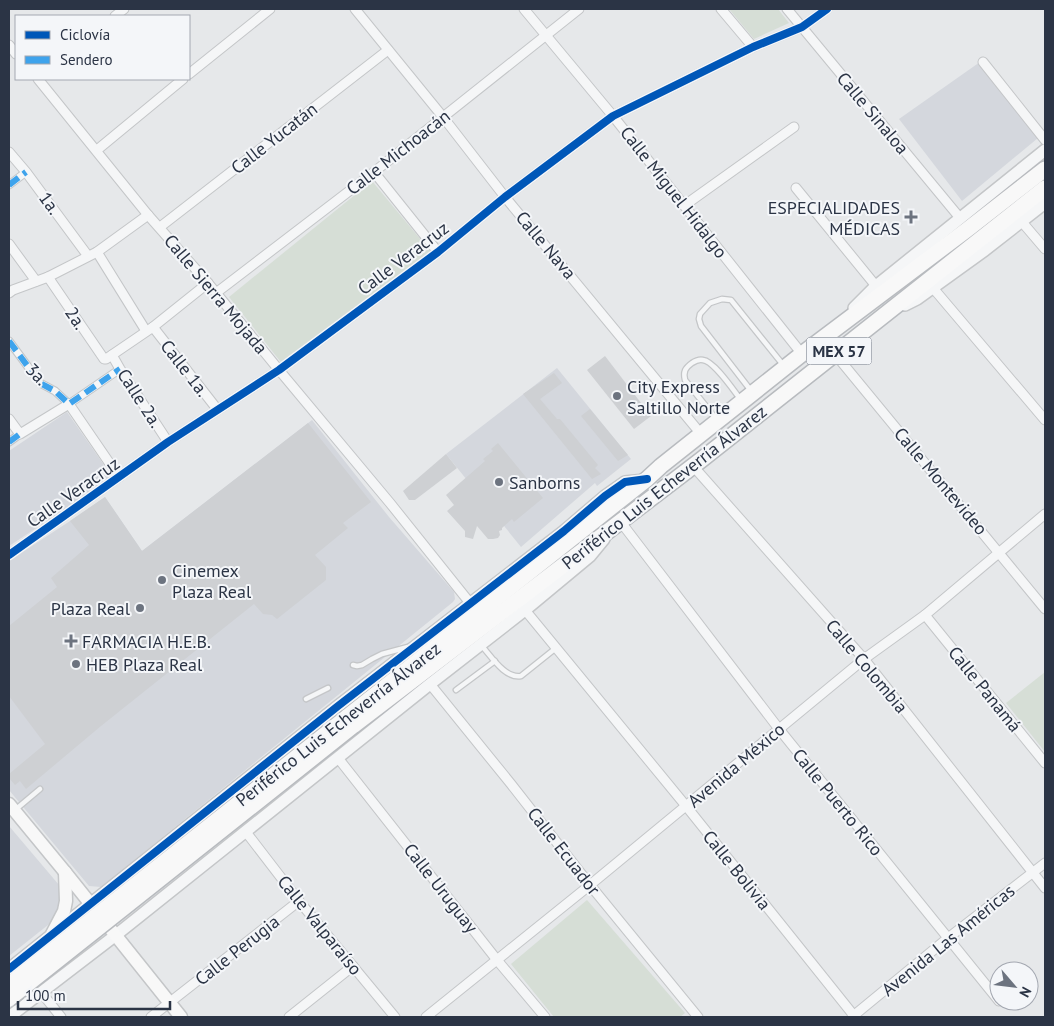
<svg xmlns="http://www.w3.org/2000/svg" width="1054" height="1026" viewBox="0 0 1054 1026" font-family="'PT Sans',sans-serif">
<rect width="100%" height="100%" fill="#e6e8ea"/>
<g fill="#d4d7dd">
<polygon points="980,62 1038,138 962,201 899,119"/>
<polygon points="557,368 631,459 597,486 595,483 521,547 446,454"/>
<polygon points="67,412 113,478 9,546 9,451"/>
<polygon points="312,420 389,517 454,592 455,599 453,602 101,887 89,886 9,790 9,561 70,521 105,497 142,551"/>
<polygon points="9,826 59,885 61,900 58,917 9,956"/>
</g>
<g fill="#d6ded6">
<polygon points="729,9 778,9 789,23 754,39"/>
<polygon points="372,181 431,252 284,366 229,297"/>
<polygon points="1045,672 1045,752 1006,703"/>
<polygon points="587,900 685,1013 680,1017 554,1017 511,964"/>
</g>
<g fill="#ced0d3">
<polygon points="605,356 651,416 634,429 587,370"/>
<polygon points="554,373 562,383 540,399 557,419 560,419 598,465 595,468 601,474 592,479 523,394"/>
<polygon points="590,409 628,455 618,461 581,416"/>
<polygon points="308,423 371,502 343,523 348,528 315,555 326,567 326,580 277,619 272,615 263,614 254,604 101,726 26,789 20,781 15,785 9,778 9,774 45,744 9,696 9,626 57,587 51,578 89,545 70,521 105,497 142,551"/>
<polygon points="498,443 543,498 514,522 512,519 502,528 502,530 499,531 500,535 498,538 493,539 488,539 477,526 473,539 465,537 465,531 447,511 454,505 446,495 485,461 483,459 493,451 491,449"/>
<polygon points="446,454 457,468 415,500 409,500 403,491"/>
</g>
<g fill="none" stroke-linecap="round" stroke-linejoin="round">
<defs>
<g id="service">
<polyline points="752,392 701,326 699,319 700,314 710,303 722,299 731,300 784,366"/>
<path d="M717,420l-32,-40c-2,-8 0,-12 7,-17 3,-2 7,-4 11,-3 11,1 31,31 38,40"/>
<path d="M481,645c10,11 24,34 40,31l35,-28"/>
<polyline points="353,665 357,666 362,665 372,659 382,654 408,647"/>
<polyline points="456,690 495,661"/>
<polyline points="306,699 328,688"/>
<polyline points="15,810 40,789"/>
</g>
<g id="pedestrian">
<polyline points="9,185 26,172"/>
<polyline points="9,341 40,383 55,391 69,404 120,369"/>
<polyline points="9,442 20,434"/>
</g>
<g id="minor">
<polyline points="355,9 443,117 505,197 701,434"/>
<polyline points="524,9 613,116 802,354"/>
<polyline points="721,9 753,47"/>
<polyline points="787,9 960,218"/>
<polyline points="115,16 124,9"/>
<polyline points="9,45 16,54"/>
<polyline points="983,62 1045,140"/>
<polyline points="189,74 270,9"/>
<polyline points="38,79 148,215 208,283 279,370 390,503 470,603"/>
<polyline points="97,150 183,79"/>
<polyline points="9,152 26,172 88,256"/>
<polyline points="374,172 438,252"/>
<polyline points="796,188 876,286"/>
<polyline points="685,205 794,127"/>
<polyline points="1022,222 1045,249"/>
<polyline points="160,227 388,50"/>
<polyline points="9,244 36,281"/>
<polyline points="97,252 146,331"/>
<polyline points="48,277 104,359 106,359 153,327 208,283"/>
<polyline points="933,288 1045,420"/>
<polyline points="9,293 13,290 48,277 97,252 148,215"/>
<polyline points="216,293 374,172 579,9"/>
<polyline points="153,327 217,409"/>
<polyline points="835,354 1045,609"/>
<polyline points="112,355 120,369 168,442"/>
<polyline points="9,419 20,434 69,404 119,477"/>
<polyline points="693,466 864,659 1045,888"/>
<polyline points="620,521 779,729 999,1001"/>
<polyline points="9,555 168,442 279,370 438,252 505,197 613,116 753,47 802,27 827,9"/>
<polyline points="525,610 686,806 855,1017"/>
<polyline points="925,615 1045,763"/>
<polyline points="430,684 511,784 590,885 698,1017"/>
<polyline points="338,758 497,960 545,1017"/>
<polyline points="246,832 299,901 395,1017"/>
<polyline points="41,992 61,1017"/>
<polyline points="151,1017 299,901"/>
<polyline points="289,1017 353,966"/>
<polyline points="426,1017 590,885 864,659 925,615 1045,514"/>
<polyline points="852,1017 948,938 1045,863"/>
</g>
<g id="tertiary">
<polyline points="905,305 917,299 985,250 1045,203"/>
<polyline points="854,308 876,286 1045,150"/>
<polyline points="9,969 338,706 564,531 605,496 625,482 645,480"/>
<polyline points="9,1017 116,935 430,684 525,610 590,556 604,539"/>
</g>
<g id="secondary">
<polyline points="9,804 65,872 181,1017"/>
<polyline points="52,934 64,911 66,901 65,872"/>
</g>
<g id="trunk">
<polyline points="347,717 647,479 661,466 802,354 968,229 1045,169"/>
<polyline points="353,726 701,460 1045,188"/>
</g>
</defs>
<use href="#service" stroke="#c4c6c8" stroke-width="7"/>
<use href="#pedestrian" stroke="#c4c6c8" stroke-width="9"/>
<use href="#minor" stroke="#c4c6c8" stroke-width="11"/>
<use href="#tertiary" stroke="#c4c6c8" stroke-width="14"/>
<use href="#secondary" stroke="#c4c6c8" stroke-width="15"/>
<use href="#trunk" stroke="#b8bbbf" stroke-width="18"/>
<use href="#service" stroke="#f5f6f7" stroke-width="4.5"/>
<use href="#pedestrian" stroke="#f5f6f7" stroke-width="7"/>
<use href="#minor" stroke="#f5f6f7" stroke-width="9"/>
<use href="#tertiary" stroke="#f5f6f7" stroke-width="11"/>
<use href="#secondary" stroke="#f8f8f8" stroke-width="12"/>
<use href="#trunk" stroke="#f8f8f8" stroke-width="15"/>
<defs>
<g id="trunk-bridge">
<polyline points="9,985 347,717"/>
<polyline points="9,999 353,726"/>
</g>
</defs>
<use href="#trunk-bridge" stroke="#b8bbbf" stroke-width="18" stroke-linecap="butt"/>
<use href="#trunk-bridge" stroke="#f8f8f8" stroke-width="15"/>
<g stroke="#3ea3ec" stroke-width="6" stroke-dasharray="12 6" stroke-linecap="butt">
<polyline points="9,185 26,172"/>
<polyline points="9,341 40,383 55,391 69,404 120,369"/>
<polyline points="9,442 20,434"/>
</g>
<defs>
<g id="cycleway">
<polyline points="9,555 168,442 279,370 438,252 505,197 613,116 753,47 802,27 827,9"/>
<polyline points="9,969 338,706 564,531 605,496 625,482 647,479"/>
</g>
</defs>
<use href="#cycleway" stroke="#f4f6f9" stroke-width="11"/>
<use href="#cycleway" stroke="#0057b8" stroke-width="8"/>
</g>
<g fill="#6c737f" stroke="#f4f6f9" stroke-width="2">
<path d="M908.5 209.5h5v5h5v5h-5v5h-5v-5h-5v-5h5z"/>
<circle cx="617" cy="396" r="5"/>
<circle cx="499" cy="482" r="5"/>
<circle cx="162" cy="580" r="5"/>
<circle cx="140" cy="608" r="5"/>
<path d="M68.5 633.5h5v5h5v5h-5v5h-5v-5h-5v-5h5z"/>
<circle cx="76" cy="664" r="5"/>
</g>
<g text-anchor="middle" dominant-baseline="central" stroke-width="4" stroke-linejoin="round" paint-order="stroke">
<rect fill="#f4f6f9" stroke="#676e7b" stroke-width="1" x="806.5" y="337.5" width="65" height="27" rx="4"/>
<g font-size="16" font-weight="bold" fill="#2b3445">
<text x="839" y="351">MEX 57</text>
</g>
<g font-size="18" fill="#2b3445" stroke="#f4f6f9">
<text transform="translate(873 113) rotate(50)">Calle Sinaloa</text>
<text transform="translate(274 138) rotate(-38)">Calle Yucatán</text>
<text transform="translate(398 152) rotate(-38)">Calle Michoacán</text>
<text transform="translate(674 192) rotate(52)">Calle Miguel Hidalgo</text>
<text transform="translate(50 203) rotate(54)">1a.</text>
<text transform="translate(546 245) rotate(50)">Calle Nava</text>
<text transform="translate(403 258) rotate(-37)">Calle Veracruz</text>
<text transform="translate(216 294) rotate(50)">Calle Sierra Mojada</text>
<text transform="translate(76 318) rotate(56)">2a.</text>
<text transform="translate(185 368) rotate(52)">Calle 1a.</text>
<text transform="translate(37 374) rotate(46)">3a.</text>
<text transform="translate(140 398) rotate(57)">Calle 2a.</text>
<text transform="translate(941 481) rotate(50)">Calle Montevideo</text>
<text transform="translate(664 487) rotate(-38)">Periférico Luis Echeverría Álvarez</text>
<text transform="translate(73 492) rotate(-35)">Calle Veracruz</text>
<text transform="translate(867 666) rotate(50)">Calle Colombia</text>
<text transform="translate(985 689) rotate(51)">Calle Panamá</text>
<text transform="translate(338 724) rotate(-38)">Periférico Luis Echeverría Álvarez</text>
<text transform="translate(736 765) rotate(-40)">Avenida México</text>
<text transform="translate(838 802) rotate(51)">Calle Puerto Rico</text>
<text transform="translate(564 851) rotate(52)">Calle Ecuador</text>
<text transform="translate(737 870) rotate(51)">Calle Bolivia</text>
<text transform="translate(441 888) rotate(52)">Calle Uruguay</text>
<text transform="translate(320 925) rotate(51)">Calle Valparaíso</text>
<text transform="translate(948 940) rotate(-39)">Avenida Las Américas</text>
<text transform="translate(237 950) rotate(-38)">Calle Perugia</text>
</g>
<g font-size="18" fill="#2b3445" stroke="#f4f6f9" text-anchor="start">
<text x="900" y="207" text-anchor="end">ESPECIALIDADES<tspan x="900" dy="21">MÉDICAS</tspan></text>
<text x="627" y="386">City Express<tspan x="627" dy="21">Saltillo Norte</tspan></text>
<text x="509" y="482">Sanborns</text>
<text x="172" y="570">Cinemex<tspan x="172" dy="21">Plaza Real</tspan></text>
<text x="130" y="608" text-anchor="end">Plaza Real</text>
<text x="82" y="641">FARMACIA H.E.B.</text>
<text x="86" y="664">HEB Plaza Real</text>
</g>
</g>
<rect width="1054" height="1026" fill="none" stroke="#2b3445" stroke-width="20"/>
<rect x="15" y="15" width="175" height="65" fill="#f4f6f9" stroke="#a4a8b1"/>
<rect x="25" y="31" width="25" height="8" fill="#0057b8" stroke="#a4a8b1"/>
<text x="60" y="40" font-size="15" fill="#2b3445">Ciclovía</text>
<rect x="25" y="56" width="25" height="8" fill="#3ea3ec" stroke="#a4a8b1"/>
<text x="60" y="65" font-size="15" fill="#2b3445">Sendero</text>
<g transform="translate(1014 986) rotate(118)"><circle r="24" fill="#f4f6f9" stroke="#a4a8b1"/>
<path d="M0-4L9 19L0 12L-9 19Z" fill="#6c737f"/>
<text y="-8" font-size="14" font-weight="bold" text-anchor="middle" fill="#2b3445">N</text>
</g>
<path d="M18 1001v8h152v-8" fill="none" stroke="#2b3445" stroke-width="2.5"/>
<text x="25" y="1001" font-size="15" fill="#2b3445" stroke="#f4f6f9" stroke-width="4" paint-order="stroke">100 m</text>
</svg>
